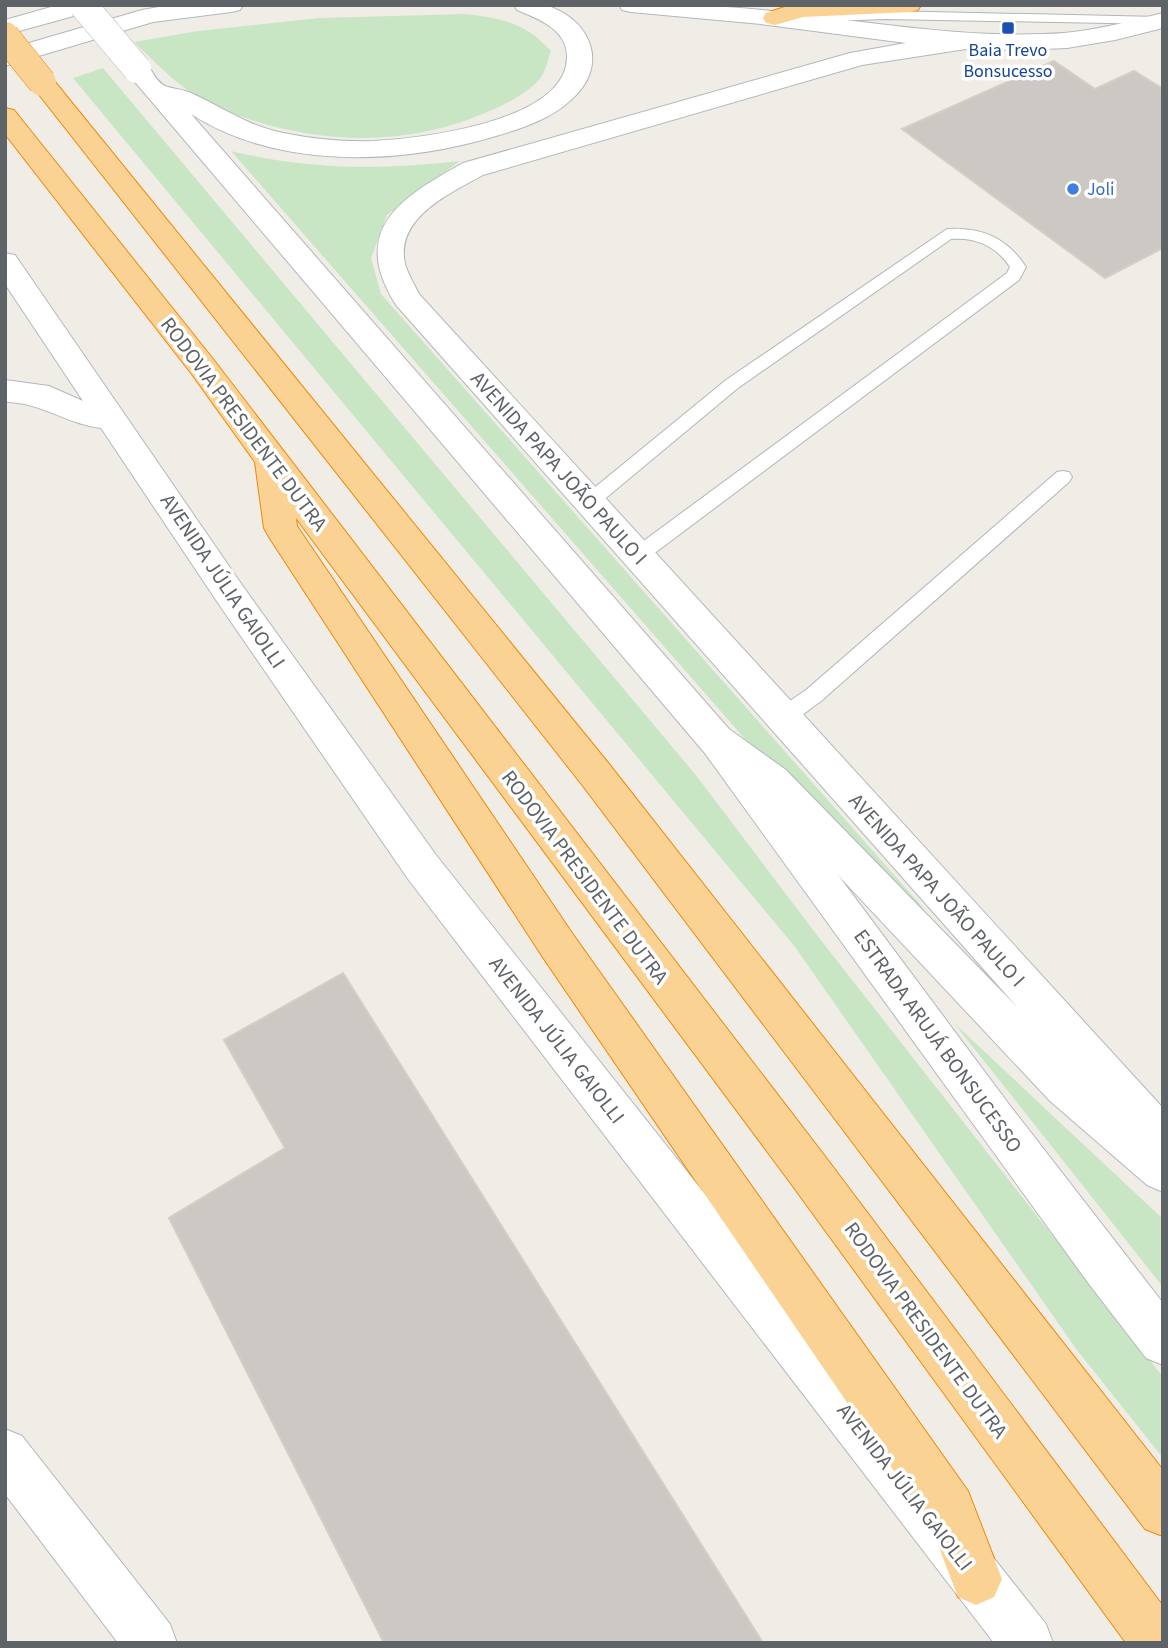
<svg xmlns="http://www.w3.org/2000/svg" width="1168" height="1648" viewBox="0 0 1168 1648" font-family="'Source Sans 3',sans-serif">
<rect width="100%" height="100%" fill="#f0ede7"/>
<g fill="#c9e6c4">
<path d="M466,14c37,5 59,8 85,37 -3,8 -6,23 -12,29 -15,16 -39,27 -59,35 -85,35 -179,28 -263,-8 -33,-14 -57,-40 -83,-65l64,-11 121,-13z"/>
<polygon points="103,68 695,774 820,939 1163,1377 1163,1458 1077,1350 795,947 73,78"/>
<path d="M231,151c79,19 148,19 229,10l-73,54 -16,43 10,36 544,616 -83,-60z"/>
<polygon points="954,1023 1163,1219 1163,1287"/>
</g>
<g fill="#ccc8c4" stroke="#d5cec5" stroke-width="2">
<polygon points="1054,61 1095,89 1134,71 1163,89 1163,248 1105,278 902,129"/>
<polygon points="343,973 763,1643 384,1643 169,1218 285,1148 224,1040"/>
</g>
<g fill="none" stroke-linecap="round" stroke-linejoin="round">
<defs>
<g id="service">
<polygon points="886,11 1160,17 1163,18 1163,24 886,19 795,22 788,18 795,14"/>
<path d="M947,229c35,-2 60,9 79,38l-7,13 -375,281h-14l-2,-5 2,-5 377,-278 3,-6c-14,-21 -34,-30 -59,-28l-213,149 -143,119h-12l-3,-5 3,-5 143,-117z"/>
<path d="M1063,471l6,1 3,5 -3,5 -249,220c-13,8 -29,26 -45,21l-3,-6 3,-6 31,-21 251,-218z"/>
</g>
<polygon id="minor" points="5,1429 22,1436 170,1624 177,1643 118,1643 5,1494"/>
<polygon id="tertiary" points="717,726 730,730 1008,1103 1163,1303 1163,1365 1146,1358 1089,1284 704,752 698,741 704,730"/>
<g id="secondary">
<polygon points="58,5 98,5 95,10 5,35 5,20"/>
<polygon points="170,5 243,5 240,10 231,12 153,22 5,66 5,50 142,10"/>
<path d="M514,5c11,0 27,-2 37,2 42,16 57,60 21,92 -21,20 -49,29 -76,37 -96,29 -218,34 -305,-22l538,615 57,41 232,238 -622,-703c-48,-76 6,-108 67,-142l387,-110 56,-10 -145,-19 -130,-12 -9,-2 -3,-5c48,0 95,0 143,5 101,10 200,30 302,23 34,-3 66,-12 99,-20v15l-48,12 -48,8 -48,2 -53,-1 -104,16 -379,110c-32,18 -88,42 -78,89 3,10 9,20 14,30l744,814v84l-16,-7 -97,-84 -290,-309 -57,-41 -579,-682 4,-5c27,-7 20,13 37,22 7,3 18,3 26,7 31,14 57,33 92,40 30,6 60,9 91,8 48,-3 191,-19 193,-83 1,-28 -28,-39 -50,-48z"/>
<path d="M5,253l10,2 227,330 194,270 610,769 7,19h-59l-586,-764 -190,-276 -117,-175c-35,-4 -60,-26 -96,-26v-22l44,6 34,15 -78,-117z"/>
</g>
<g id="motorway">
<polygon points="791,5 921,5 918,10 909,12 803,17 775,25 766,23 763,18 766,13"/>
<polygon points="42,74 51,77 609,764 1163,1470 1163,1536 1145,1529 583,786 33,87 29,82 33,77"/>
<polygon points="5,108 14,110 213,359 824,1155 1163,1606 1163,1643 1126,1643 792,1185 296,518 297,526 572,933 968,1491 1002,1579 994,1597 976,1605 958,1597 930,1524 544,959 269,537 264,528 255,462 191,373 5,134"/>
</g>
</defs>
<use href="#service" stroke="#b2b5b9" stroke-width="2"/>
<use href="#minor" stroke="#b2b5b9" stroke-width="2"/>
<use href="#tertiary" stroke="#b2b5b9" stroke-width="2"/>
<use href="#secondary" stroke="#b3b7bb" stroke-width="2"/>
<use href="#motorway" stroke="#f18806" stroke-width="2"/>
<use href="#service" fill="#fff" fill-rule="evenodd"/>
<use href="#minor" fill="#fff" fill-rule="evenodd"/>
<use href="#tertiary" fill="#fff" fill-rule="evenodd"/>
<use href="#secondary" fill="#fff" fill-rule="evenodd"/>
<use href="#motorway" fill="#fad293" fill-rule="evenodd"/>
<defs>
<polyline id="secondary-bridge" points="83,5 137,69"/>
<polyline id="motorway-bridge" points="5,36 42,82"/>
</defs>
<use href="#secondary-bridge" stroke="#b3b7bb" stroke-width="29" stroke-linecap="butt"/>
<use href="#motorway-bridge" stroke="#f18806" stroke-width="29" stroke-linecap="butt"/>
<use href="#secondary-bridge" stroke="#fff" stroke-width="28"/>
<use href="#motorway-bridge" stroke="#fad293" stroke-width="28"/>
</g>
<rect fill="#1a4fb4" stroke="#fff" stroke-width="2.5" x="1001" y="21" width="14" height="14" rx="3.5"/>
<circle fill="#3f7fe0" stroke="#fff" stroke-width="2.5" cx="1073" cy="189" r="7"/>
<g text-anchor="middle" dominant-baseline="central" stroke-width="7" stroke-linejoin="round" paint-order="stroke">
<g font-size="18" fill="#164399" stroke="#fff">
<text x="1008" y="50">Baia Trevo<tspan x="1008" dy="21">Bonsucesso</tspan></text>
</g>
<g font-size="18" fill="#366cbe" stroke="#fff" text-anchor="start">
<text x="1087" y="189">Joli</text>
</g>
<g font-size="21" fill="#5e6367" stroke="#fff">
<text transform="translate(244 424) rotate(53)">RODOVIA PRESIDENTE DUTRA</text>
<text transform="translate(559 468) rotate(48)">AVENIDA PAPA JOÃO PAULO I</text>
<text transform="translate(223 581) rotate(56)">AVENIDA JÚLIA GAIOLLI</text>
<text transform="translate(585 877) rotate(53)">RODOVIA PRESIDENTE DUTRA</text>
<text transform="translate(937 890) rotate(48)">AVENIDA PAPA JOÃO PAULO I</text>
<text transform="translate(557 1040) rotate(52)">AVENIDA JÚLIA GAIOLLI</text>
<text transform="translate(938 1041) rotate(54)">ESTRADA ARUJÁ BONSUCESSO</text>
<text transform="translate(926 1330) rotate(54)">RODOVIA PRESIDENTE DUTRA</text>
<text transform="translate(905 1487) rotate(52)">AVENIDA JÚLIA GAIOLLI</text>
</g>
</g>
<rect width="1168" height="1648" fill="none" stroke="#5e6367" stroke-width="14"/>
</svg>
